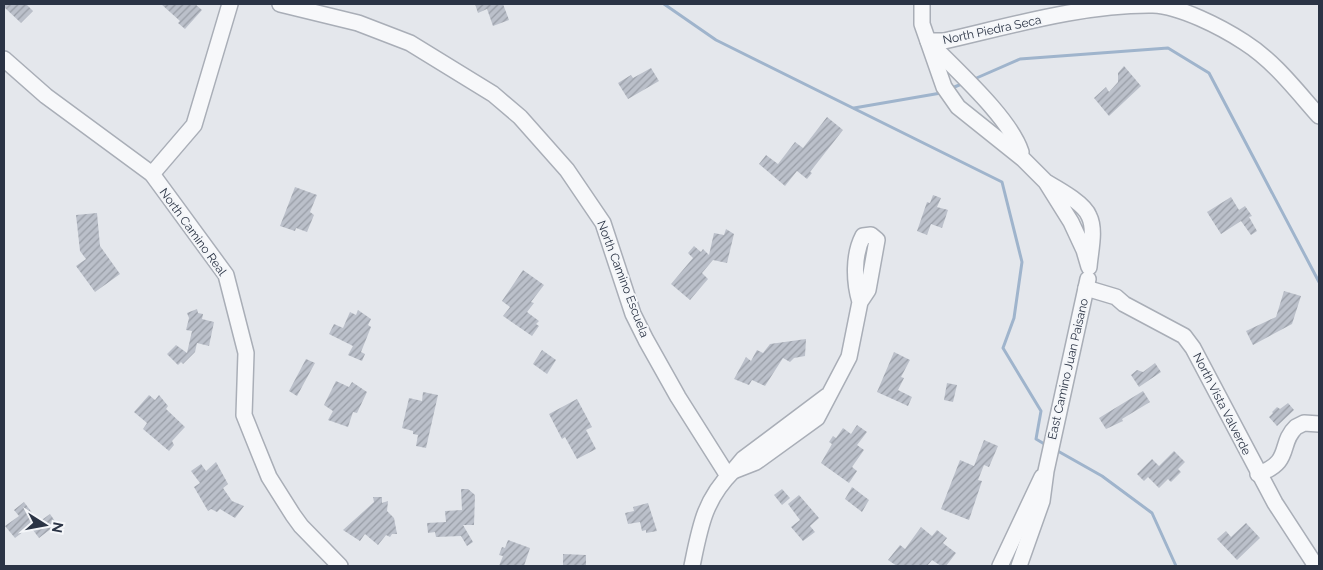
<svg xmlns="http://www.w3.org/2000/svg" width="1323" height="570" viewBox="0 0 1323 570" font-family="Raleway,sans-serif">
<defs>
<pattern id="building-hatch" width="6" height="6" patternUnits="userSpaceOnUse" patternTransform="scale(1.25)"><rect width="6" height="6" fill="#bbc0ca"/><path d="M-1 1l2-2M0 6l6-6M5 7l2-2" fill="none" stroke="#989da6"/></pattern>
</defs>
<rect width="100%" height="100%" fill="#e4e7ec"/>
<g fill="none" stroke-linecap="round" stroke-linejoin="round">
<g stroke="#9fb4cc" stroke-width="3">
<polyline points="664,4 716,40 1002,182 1022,262 1014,318 1003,348 1041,411 1036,439 1046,445"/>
<polyline points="972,80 1020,59 1168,48 1209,73 1319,282"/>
<polyline points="952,88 964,83"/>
<polyline points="854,108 941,93"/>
<polyline points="1056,450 1102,476 1152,513 1176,566"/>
</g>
</g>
<g fill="url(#building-hatch)">
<polygon points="4,4 26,4 33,11 21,23 4,7"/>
<polygon points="161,4 195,4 202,10 185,29 178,23 180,21"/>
<polygon points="475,4 503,4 509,20 493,26 487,9 478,13"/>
<polygon points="1124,66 1141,86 1109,116 1094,98 1106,87 1109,92 1118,82 1118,73"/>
<polygon points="651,68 659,81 628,99 618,83 631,75 633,78"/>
<polygon points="827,117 843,130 810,172 812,173 807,179 797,171 785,186 759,164 766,155 778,164 795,142 803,148"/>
<polygon points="295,187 317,195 310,212 314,215 307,232 296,228 295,231 280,226"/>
<polygon points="933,195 941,198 937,207 948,210 942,228 931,224 927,235 917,231 927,202 930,203"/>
<polygon points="1231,197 1239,210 1245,206 1252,216 1249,217 1257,231 1251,235 1241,221 1221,234 1207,212"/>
<polygon points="97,213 100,246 120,274 95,292 76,266 86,259 80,251 76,215"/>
<polygon points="726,229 734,234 727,263 713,260 702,273 708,279 690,300 671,284 693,258 688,253 694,246 701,252 703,249 709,255 714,233 724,235"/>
<polygon points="523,270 544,285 531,302 534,303 527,312 539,321 536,324 539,326 532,336 503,316 510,307 502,301"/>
<polygon points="1284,291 1301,296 1292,324 1253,345 1246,331 1276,317"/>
<polygon points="197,309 198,313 203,314 202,319 214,322 209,346 197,343 195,352 183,364 181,362 178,365 167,354 176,345 187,353 192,331 186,330 189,318 187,313"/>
<polygon points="358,310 371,319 368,325 371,327 361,352 365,354 362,361 348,355 353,346 329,334 334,324 343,328 350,312 356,315"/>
<polygon points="806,339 805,356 794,358 790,362 783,358 765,386 752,380 749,385 734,379 746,357 751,361 757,350 763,353 770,344"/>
<polygon points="542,350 556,360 547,374 533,364"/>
<polygon points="894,352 910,360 901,377 904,378 898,390 912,397 908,406 877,392"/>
<polygon points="306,359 315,363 297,396 289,391"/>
<polygon points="1155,363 1161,372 1139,387 1131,375 1137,370 1143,372"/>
<polygon points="336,381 349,387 352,382 367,392 357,413 353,412 348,427 328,420 333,411 324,405"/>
<polygon points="947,383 957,385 953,402 944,400"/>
<polygon points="1143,391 1150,402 1122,419 1123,421 1106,429 1099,418"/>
<polygon points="423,392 438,395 426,448 416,446 418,435 413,434 413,431 402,428 409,398 422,401"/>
<polygon points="149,395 155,400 159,395 168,406 166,409 185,427 172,441 174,445 169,451 143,429 147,423 134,412"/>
<polygon points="577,399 592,427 586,430 596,449 577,459 565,437 562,439 549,414"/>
<polygon points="1288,403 1294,410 1277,426 1269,417 1273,413 1272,412 1277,407 1280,409"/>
<polygon points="857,425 867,432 857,445 864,450 852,467 857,471 849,483 821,463 832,444 829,442 833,436 836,438 843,428 851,434"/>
<polygon points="984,440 998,446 989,467 984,465 978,480 982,481 969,520 941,509 960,460 974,466"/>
<polygon points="1174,451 1185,462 1178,469 1181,472 1171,482 1168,479 1159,488 1148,477 1144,481 1137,474 1152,459 1159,466"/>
<polygon points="216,462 228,484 223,488 232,501 244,506 235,518 220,509 217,512 211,509 208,511 194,487 200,483 191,471 201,464 206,471"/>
<polygon points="852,487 869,500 862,512 845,499"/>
<polygon points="461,489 468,489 475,495 474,525 463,525 473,542 467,546 461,536 436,537 435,532 428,533 427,523 446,522 445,511 462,510"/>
<polygon points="782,489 790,498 782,505 774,495"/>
<polygon points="799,495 819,518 810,526 815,532 803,541 791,527 800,520 788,504"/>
<polygon points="373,497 382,497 382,503 388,501 387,511 394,518 397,534 392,534 390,537 386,535 378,545 365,534 360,541 343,530 374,502"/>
<polygon points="24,502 39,522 50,514 57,524 39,538 30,526 15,538 5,526 19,516 14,510"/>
<polygon points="648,503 657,531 646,533 646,530 642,531 640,522 628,524 625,513 634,511 633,507"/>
<polygon points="1246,523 1260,538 1237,560 1217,539 1226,531 1231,537"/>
<polygon points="921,527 932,536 937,530 947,538 943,543 956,553 946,566 941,566 932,560 927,566 897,566 888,560 900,545 905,549"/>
<polygon points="508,540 530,548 524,566 499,566 503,556 499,555 502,547 505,548"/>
<polygon points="563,554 586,555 586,566 563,566"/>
</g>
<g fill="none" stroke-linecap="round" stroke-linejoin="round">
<defs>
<g id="minor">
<polyline points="280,4 358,23 410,43 493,94 520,117 567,170 603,223 633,314 646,340 678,397 728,476"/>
<path d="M922,4v20l22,63 14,20 65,52 23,23 25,40 13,28 5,17c1,-15 7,-37 0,-51 -5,-13 -31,-27 -43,-34"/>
<path d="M928,41h16c66,-15 140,-37 209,-36 27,1 68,22 91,37 30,19 51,47 75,74"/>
<path d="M931,44c26,27 79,74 90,108"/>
<polyline points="4,59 46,96 152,174 226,275 246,353 244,415 254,440 269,477 293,515 301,526 340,566"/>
<polyline points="152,174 194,125 230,4"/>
<polyline points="1086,288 1116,297 1124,304 1184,336 1193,348 1275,503 1316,566"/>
<path d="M827,396l-84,63 -10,12 23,-9 61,-44 32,-61 11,-55 8,-12 9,-50 -6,-5 -8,1c-10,19 -9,46 -3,66"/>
<path d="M1258,474c35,-12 20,-30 38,-47l8,-4 15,1"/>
<path d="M692,566c8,-39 12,-66 41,-95"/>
<polyline points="1000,566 1042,477"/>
<polyline points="1019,566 1042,501 1046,471 1088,279"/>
</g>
</defs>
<use href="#minor" stroke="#a9aeb7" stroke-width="18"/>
<use href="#minor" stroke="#f7f8fa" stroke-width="15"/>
</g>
<g text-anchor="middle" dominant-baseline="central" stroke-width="4" stroke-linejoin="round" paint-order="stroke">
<g font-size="12" fill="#2b3445" stroke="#f4f6f9">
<text transform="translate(992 30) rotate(-12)">North Piedra Seca</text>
<text transform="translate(193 232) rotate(54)">North Camino Real</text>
<text transform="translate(623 279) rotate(69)">North Camino Escuela</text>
<text transform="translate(1068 369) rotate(-77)">East Camino Juan Paisano</text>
<text transform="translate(1222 404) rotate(63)">North Vista Valverde</text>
</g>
</g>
<rect width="1323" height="570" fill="none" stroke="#2b3445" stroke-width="10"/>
<g transform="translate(45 525) rotate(101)" stroke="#f4f6f9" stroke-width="4" paint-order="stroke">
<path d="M0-4L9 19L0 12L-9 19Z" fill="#2b3445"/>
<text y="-8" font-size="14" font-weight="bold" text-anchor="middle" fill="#2b3445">N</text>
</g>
</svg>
